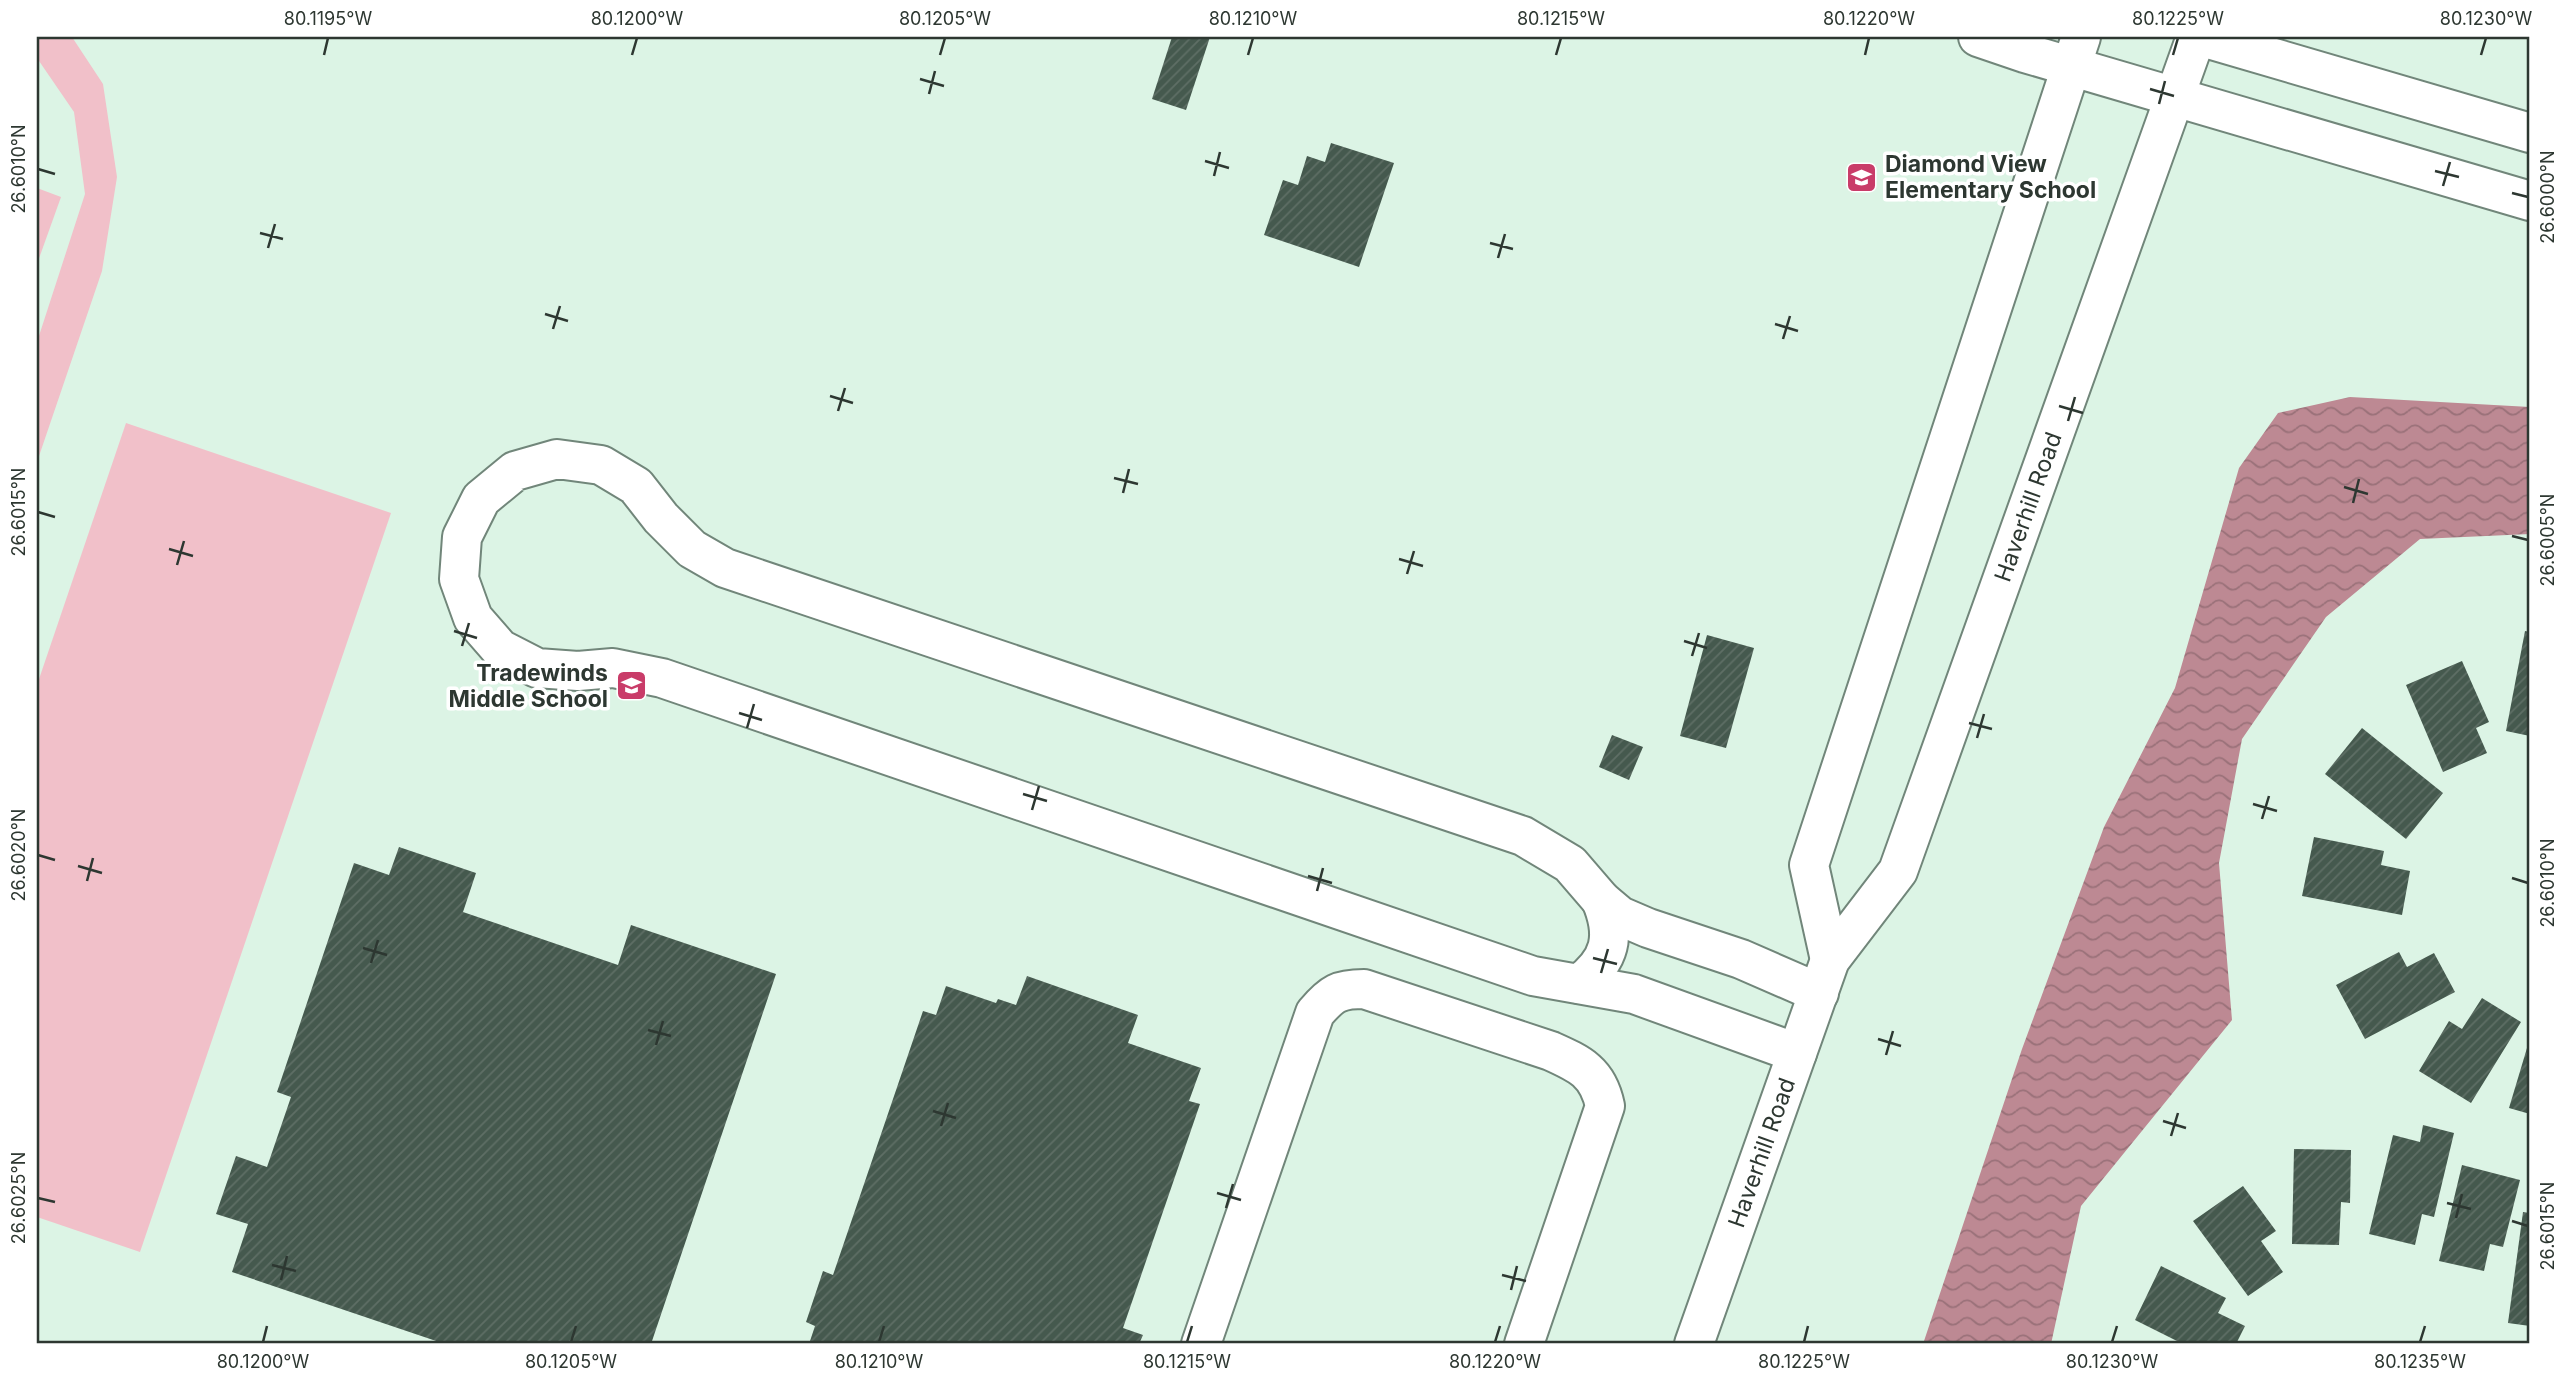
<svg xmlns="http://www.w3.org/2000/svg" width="2567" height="1381" viewBox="0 0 2567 1381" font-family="Inter,sans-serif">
<defs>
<pattern id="water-waves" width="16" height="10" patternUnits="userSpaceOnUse" patternTransform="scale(1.75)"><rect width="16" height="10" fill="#bd8993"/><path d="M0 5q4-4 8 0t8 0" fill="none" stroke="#9a7179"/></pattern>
<pattern id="building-hatch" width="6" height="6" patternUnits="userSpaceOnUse" patternTransform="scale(1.75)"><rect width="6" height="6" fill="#45594e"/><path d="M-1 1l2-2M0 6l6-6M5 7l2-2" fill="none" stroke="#5e6e65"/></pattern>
</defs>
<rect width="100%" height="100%" fill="#dcf4e5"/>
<g fill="#f1c0c9">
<polygon points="37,37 72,37 103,84 117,177 102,271 37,462 37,342 85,194 74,112 37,58"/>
<polygon points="37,188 61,197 37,264"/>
<polygon points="126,423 391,513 140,1252 37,1217 37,685"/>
</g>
<polygon fill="url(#water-waves)" points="2350,397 2530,407 2530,534 2420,539 2326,617 2242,739 2219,863 2232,1020 2081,1206 2051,1344 1923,1344 2022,1049 2104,827 2175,688 2239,468 2278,413"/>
<g fill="url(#building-hatch)">
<polygon points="1172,37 1210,37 1186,110 1152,99"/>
<polygon points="1331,143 1394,163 1359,267 1264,235 1283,180 1298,185 1307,156 1325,162"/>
<polygon points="2525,631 2530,632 2530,736 2506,731"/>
<polygon points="1707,635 1754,648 1726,748 1680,736"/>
<polygon points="2462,661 2489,722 2476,728 2487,753 2443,772 2406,685"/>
<polygon points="2362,728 2443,793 2406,839 2325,774"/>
<polygon points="1612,735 1643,747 1629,780 1599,767"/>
<polygon points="2314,837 2384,851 2381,865 2410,871 2402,915 2302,896"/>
<polygon points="399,847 476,873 463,912 618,965 631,925 776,974 651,1344 445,1344 232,1272 248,1224 216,1214 236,1156 267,1167 291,1097 277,1092 354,863 389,875"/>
<polygon points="2399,952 2407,967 2434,953 2455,992 2365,1039 2336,985"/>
<polygon points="1027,976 1138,1015 1128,1043 1201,1068 1189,1101 1200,1104 1123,1328 1143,1335 1139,1344 809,1344 815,1326 806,1322 823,1271 833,1275 923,1011 936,1015 946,986 996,1003 998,999 1016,1005"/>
<polygon points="2482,998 2521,1022 2471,1103 2419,1071 2449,1021 2462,1029"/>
<polygon points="2530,1038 2530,1114 2509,1108"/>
<polygon points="2423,1125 2454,1133 2434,1217 2422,1214 2415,1245 2369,1234 2393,1135 2420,1142"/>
<polygon points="2294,1149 2351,1150 2350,1203 2341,1202 2339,1245 2292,1244"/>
<polygon points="2462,1165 2520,1180 2503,1247 2490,1244 2484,1271 2439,1261"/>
<polygon points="2243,1186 2276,1231 2261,1241 2283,1272 2248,1296 2193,1221"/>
<polygon points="2523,1212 2530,1213 2530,1326 2508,1323"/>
<polygon points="2161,1266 2226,1298 2218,1313 2245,1326 2236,1344 2183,1344 2135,1320"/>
</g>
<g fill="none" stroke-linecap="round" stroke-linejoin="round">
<defs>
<g id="minor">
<polyline points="1978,37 2025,53 2530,201"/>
<polyline points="2202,37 2530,133"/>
<polyline points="1830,960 1809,865 2081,37"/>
<path d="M1579,984c32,-24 37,-48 22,-84"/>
<polyline points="1797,1053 1634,994 1533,976 662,678 613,668 578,671 537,668 500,649 473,618 459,579 462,537 481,499 515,471 557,459 601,465 636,486 661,518 692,549 725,568 1523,836 1570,864 1601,900 1620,916 1648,928 1741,959 1819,993"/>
<path d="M1201,1344l114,-331c17,-20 24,-24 49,-24l187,62c29,13 47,21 54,55l-81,238"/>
<path id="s1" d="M1694,1344l136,-384 68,-89 298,-834"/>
</g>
</defs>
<use href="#minor" stroke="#71867a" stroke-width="42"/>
<use href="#minor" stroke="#fff" stroke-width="38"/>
</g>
<path fill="none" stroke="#2d3731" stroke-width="2.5" d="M324,55l4,-17M632,55l5,-17M940,55l5,-17M1248,55l5,-17M1556,55l5,-17M1865,55l4,-17M2173,55l5,-17M2481,55l5,-17M920,79l24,7M2150,89l24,7M929,94l6,-23M2159,104l6,-23M1205,161l24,7M38,169l17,5M2435,171l24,6M1214,176l6,-24M2443,186l7,-24M2512,193l16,4M260,233l23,6M1490,243l23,6M268,248l7,-24M1498,258l7,-24M545,314l23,7M1775,324l23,7M553,329l7,-23M1783,339l7,-23M830,396l23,7M2059,406l24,7M838,411l7,-23M2068,421l7,-24M1114,478l24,6M2344,487l24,7M1123,493l6,-24M2353,503l6,-24M38,512l17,5M2512,536l16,4M169,549l24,7M1399,559l24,7M177,565l7,-24M1407,574l7,-23M454,631l23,7M1684,641l23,7M462,646l7,-23M1692,656l7,-23M739,713l23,7M1969,723l23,6M747,728l7,-24M1977,738l7,-24M1023,794l24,7M2253,804l24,7M1032,810l7,-24M2262,819l7,-23M38,855l17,5M78,866l24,7M1308,876l24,7M2512,878l16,5M87,881l6,-23M1317,891l6,-23M363,948l24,7M1593,958l24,6M371,963l7,-23M1601,973l7,-24M648,1030l23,6M1878,1039l23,7M656,1045l7,-24M1886,1055l7,-24M933,1111l23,7M2163,1121l23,7M941,1126l7,-23M2171,1136l7,-23M1217,1193l24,7M38,1198l17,4M2447,1203l24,6M1226,1208l7,-24M2456,1218l6,-24M2512,1221l16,5M272,1265l24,6M1502,1275l24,6M281,1280l6,-24M1511,1290l6,-24M263,1342l4,-16M571,1342l5,-16M879,1342l5,-16M1187,1342l5,-16M1495,1342l5,-16M1804,1342l4,-16M2112,1342l5,-16M2420,1342l5,-16"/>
<defs>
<symbol id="school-square" viewBox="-11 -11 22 22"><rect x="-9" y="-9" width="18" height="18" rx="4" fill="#c93c69" stroke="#fff"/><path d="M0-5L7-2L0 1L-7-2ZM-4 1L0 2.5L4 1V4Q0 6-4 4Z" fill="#fff"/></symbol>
</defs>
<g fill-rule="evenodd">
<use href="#school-square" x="1844" y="160" width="35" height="35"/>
<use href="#school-square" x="614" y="668" width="35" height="35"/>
</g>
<g text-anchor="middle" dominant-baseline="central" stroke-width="7" stroke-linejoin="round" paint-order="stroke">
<g font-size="23" font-weight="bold" fill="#2d3731" stroke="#fff" text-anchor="start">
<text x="1885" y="164">Diamond View<tspan x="1885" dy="26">Elementary School</tspan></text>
<text x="608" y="673" text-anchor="end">Tradewinds<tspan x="608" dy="26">Middle School</tspan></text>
</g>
<g font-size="23" fill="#2d3731" stroke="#fff">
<text stroke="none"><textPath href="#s1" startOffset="906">Haverhill Road</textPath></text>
<text stroke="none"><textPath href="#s1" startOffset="203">Haverhill Road</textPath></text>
</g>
</g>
<rect width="2567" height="1381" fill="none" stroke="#ffffff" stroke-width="77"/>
<rect x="38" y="38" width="2490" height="1304" fill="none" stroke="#2d3731" stroke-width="2.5"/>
<g font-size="18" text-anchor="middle" fill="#2d3731">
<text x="328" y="25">80.1195°W</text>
<text x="637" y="25">80.1200°W</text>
<text x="945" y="25">80.1205°W</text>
<text x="1253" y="25">80.1210°W</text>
<text x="1561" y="25">80.1215°W</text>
<text x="1869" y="25">80.1220°W</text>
<text x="2178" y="25">80.1225°W</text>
<text x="2486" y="25">80.1230°W</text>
<text transform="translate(19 169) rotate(-90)" y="6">26.6010°N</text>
<text transform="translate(2548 197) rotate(-90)" y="6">26.6000°N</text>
<text transform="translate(19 512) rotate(-90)" y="6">26.6015°N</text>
<text transform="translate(2548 540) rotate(-90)" y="6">26.6005°N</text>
<text transform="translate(19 855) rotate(-90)" y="6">26.6020°N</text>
<text transform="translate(2548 883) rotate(-90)" y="6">26.6010°N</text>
<text transform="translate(19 1198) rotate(-90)" y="6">26.6025°N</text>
<text transform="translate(2548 1226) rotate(-90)" y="6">26.6015°N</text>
<text x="263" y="1368">80.1200°W</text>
<text x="571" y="1368">80.1205°W</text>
<text x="879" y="1368">80.1210°W</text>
<text x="1187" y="1368">80.1215°W</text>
<text x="1495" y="1368">80.1220°W</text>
<text x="1804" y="1368">80.1225°W</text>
<text x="2112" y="1368">80.1230°W</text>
<text x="2420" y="1368">80.1235°W</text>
</g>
</svg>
